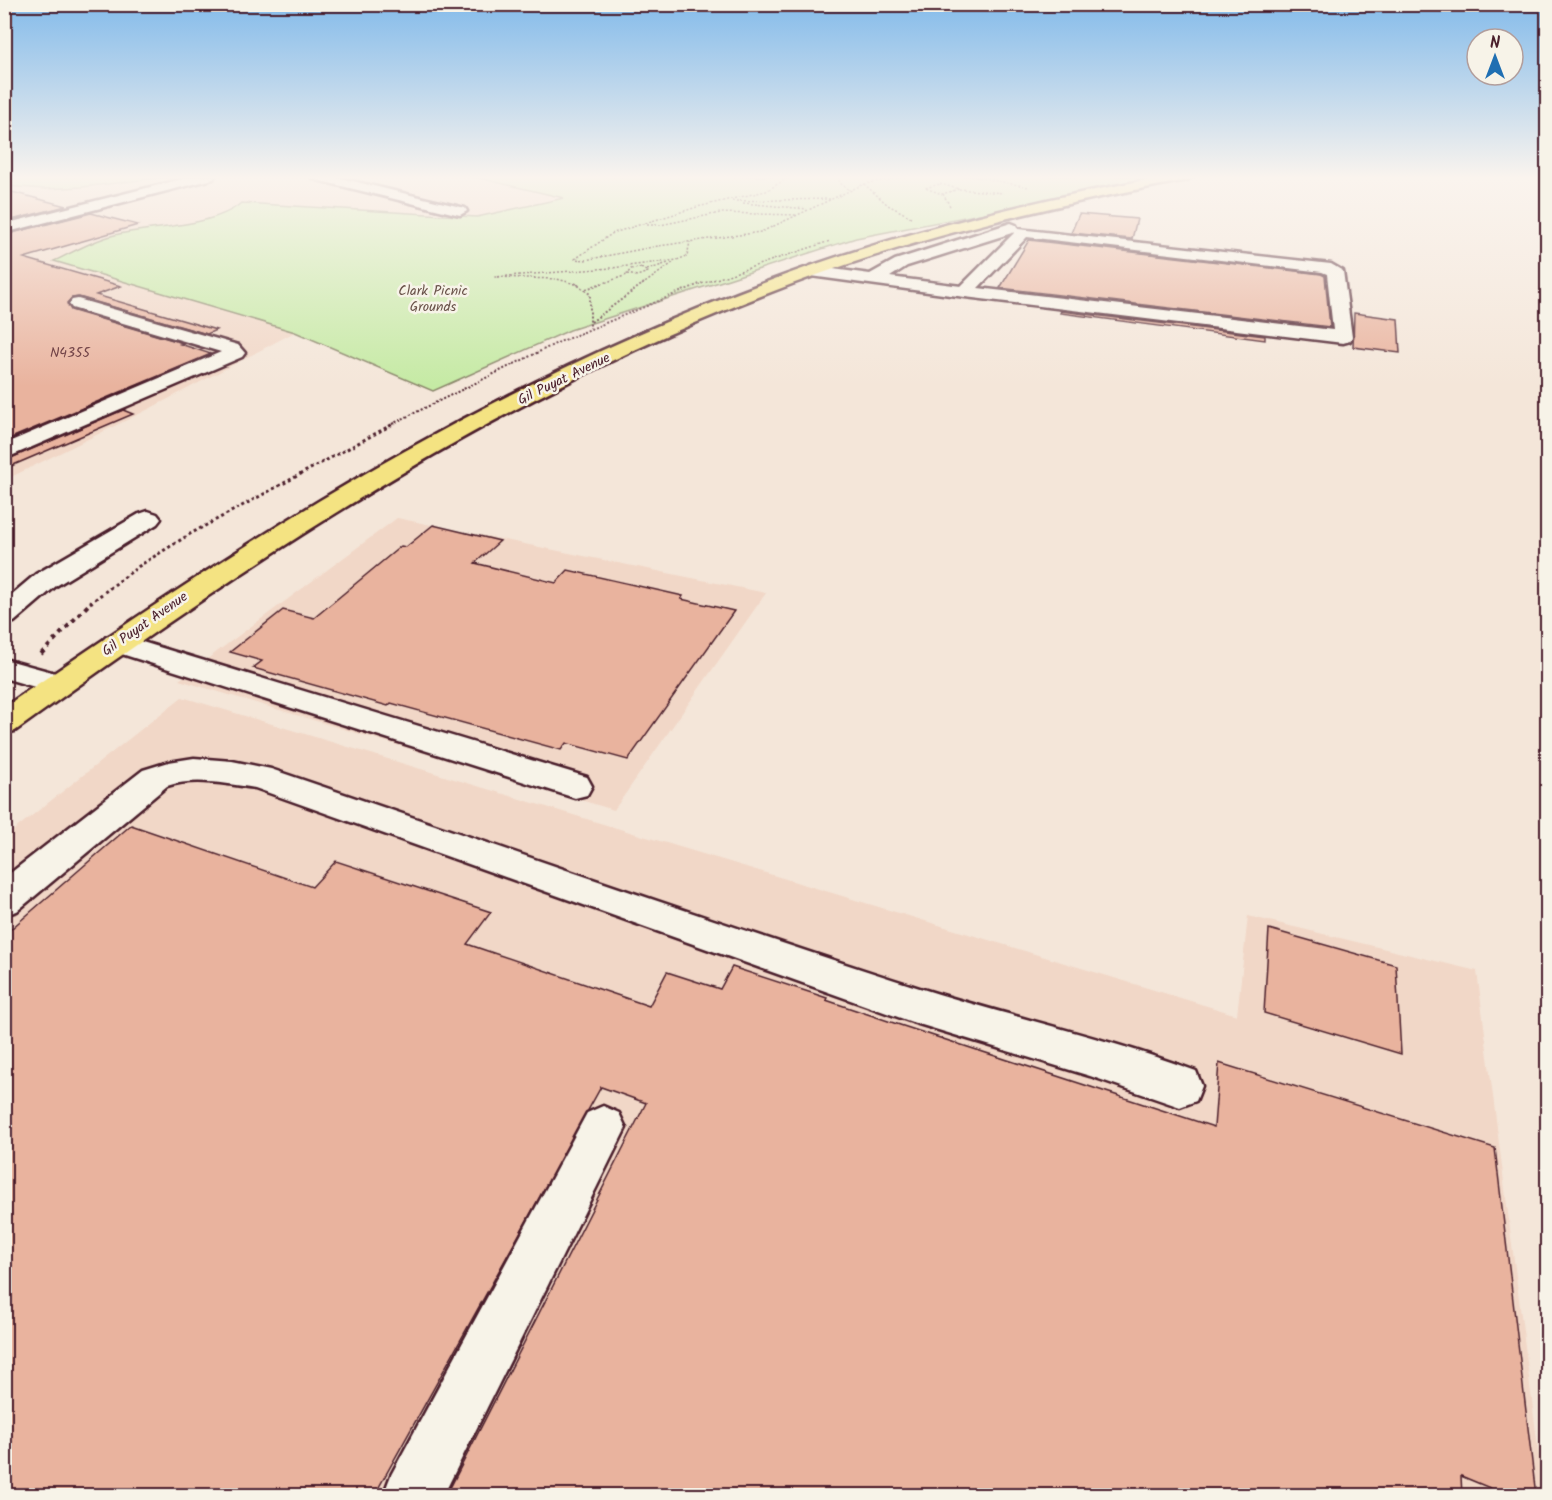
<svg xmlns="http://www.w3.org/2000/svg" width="1552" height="1500" viewBox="0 0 1552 1500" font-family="Kalam,sans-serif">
<rect width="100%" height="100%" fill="#f4e6d9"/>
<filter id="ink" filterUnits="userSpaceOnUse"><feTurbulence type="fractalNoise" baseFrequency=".0167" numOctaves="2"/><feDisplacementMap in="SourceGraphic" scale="12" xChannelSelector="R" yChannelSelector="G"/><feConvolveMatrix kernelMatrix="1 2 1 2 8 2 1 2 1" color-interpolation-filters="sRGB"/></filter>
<g filter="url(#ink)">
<g fill="#f1d7c7">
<polygon points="175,176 470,176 566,197 477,217 241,203 220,215 176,226 118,234 55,260 295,332 149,409 5,480 4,190 17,188 45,189 82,187"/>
<polygon points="397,518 766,593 614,810 179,680"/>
<polygon points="182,697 1237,1015 1248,916 1477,971 1544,1495 5,1496 5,837"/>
</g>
<g fill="#c5eaa4" stroke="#888468" stroke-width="1.5">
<polygon points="4,176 175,176 82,187 45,189 5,186"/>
<path d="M470,176h707l-321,62 -286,92 -137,61 -138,-59 -241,-71c21,-10 42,-22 65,-27 33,-7 97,-8 122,-31l236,14 87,-19z"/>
</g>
<g fill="#e9b39e" stroke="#4a1f2b" stroke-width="1.5">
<polygon points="4,190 66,206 4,222"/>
<polygon points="91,213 138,225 24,258 121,286 96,295 216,330 207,334 79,297 72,298 67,303 71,310 183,343 180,344 211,354 4,441 4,235"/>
<polygon points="1079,214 1137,219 1132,239 1071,233"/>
<polygon points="1029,240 1321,274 1325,276 1330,327 1000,288"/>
<polygon points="1061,311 1265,336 1265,340 1060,313"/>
<polygon points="1354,313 1398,319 1400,353 1353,347"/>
<polygon points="123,410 133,414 4,469 4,461"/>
<polygon points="433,525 500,541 475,563 556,583 568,570 683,596 681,599 734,611 628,760 566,743 561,750 391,703 388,706 253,668 262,661 230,652 283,610 314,618 401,546 406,547"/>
<polygon points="131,825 312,887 336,861 491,912 467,944 649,1006 667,972 720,989 732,967 827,998 826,1000 897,1024 1214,1127 1219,1063 1495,1148 1536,1496 1509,1496 1461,1476 1462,1496 446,1496 646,1103 601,1087 374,1496 4,1496 4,935"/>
<polygon points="1269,929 1396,965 1401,1054 1264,1013"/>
</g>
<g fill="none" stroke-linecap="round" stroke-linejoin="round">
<defs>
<g id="minor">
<polygon points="194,176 215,176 213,179 4,233 4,224"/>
<polygon points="311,176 332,176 465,208 467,211 460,215 313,179"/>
<path d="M1011,223l5,2 2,4 313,35 12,7 9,66 -2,4 -7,2 -378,-46 -154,-21 -8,-5 8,-5 59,8 25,-14zM1015,232l-54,54 -71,-9 17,-11zM1027,237l295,35 5,2 6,56 -355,-42z"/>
<polygon points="78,299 238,345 245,353 242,357 4,459 4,444 221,352 72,308 69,304 72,300"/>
<polygon points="148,511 157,514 161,519 157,524 56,586 14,622 4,624 4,601 36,574 139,514"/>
<polygon points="116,634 587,777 592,786 587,795 575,798 106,649 101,643 106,637"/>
<polygon points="4,659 70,677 74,684 70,691 59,694 4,678"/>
<path d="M194,758l38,3 39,8c213,72 425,147 639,216 95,31 193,51 286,86l6,15 -6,15 -16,6 -90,-31 -178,-54 -657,-234c-29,-4 -59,-11 -88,-2l-150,125 -13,4v-37l139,-108 26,-8z"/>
<polygon points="603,1106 619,1113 626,1128 443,1496 383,1496 391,1475 587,1113"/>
</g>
<path id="major" d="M1168,176h26l-7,4c-120,22 -241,50 -356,90 -301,105 -559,276 -816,461l-11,2v-26c131,-89 261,-178 399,-255 131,-74 270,-138 413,-188 114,-39 233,-67 352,-88z"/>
</defs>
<use href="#minor" stroke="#4a1f2b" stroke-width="5"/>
<use href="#major" stroke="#4a1f2b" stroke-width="5"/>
<g stroke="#4a1f2b" stroke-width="1.5" stroke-dasharray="2 2" stroke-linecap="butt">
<polyline points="791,176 766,191 697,207 613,233 575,259 585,260 658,246 761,232 864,184 909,176"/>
<polyline points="838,176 840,183 851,191"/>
<polyline points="971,176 1029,187"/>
<polyline points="864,184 888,205 911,217"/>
<polygon points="940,184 959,189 942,194 925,188"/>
<polyline points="959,189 1003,193"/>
<polyline points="943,194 950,206"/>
<polyline points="732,201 830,199"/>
<polyline points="743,203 807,209"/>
<polyline points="647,225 660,225 720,213 797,215"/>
<polygon points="641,268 648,272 637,276 627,274 631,269"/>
<polyline points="647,270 668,263"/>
<polyline points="579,285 557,279 495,277 611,268 677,260 687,256 690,242"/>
<polyline points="598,285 627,275"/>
<polyline points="642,285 674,262"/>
<polyline points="698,285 830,241"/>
</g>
<g stroke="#4a1f2b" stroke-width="2" stroke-dasharray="2 2" stroke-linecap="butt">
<polyline points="575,283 590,294 590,328"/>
<polyline points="586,289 602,283"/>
<polyline points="591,322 644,283"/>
<polyline points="392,424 557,343 702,283"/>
</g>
<polyline stroke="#4a1f2b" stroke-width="3" stroke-dasharray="3 3" stroke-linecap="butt" points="90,603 139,566 190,534 395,423"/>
<polyline stroke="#4a1f2b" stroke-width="4" stroke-dasharray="4.5 4.5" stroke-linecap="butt" points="41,654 92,601"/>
<use href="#minor" fill="#f7f3e8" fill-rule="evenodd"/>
<use href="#major" fill="#f4e382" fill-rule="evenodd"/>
</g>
</g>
<linearGradient id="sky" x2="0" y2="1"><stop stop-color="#84bbea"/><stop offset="0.46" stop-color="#faf4ee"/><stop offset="1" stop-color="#faf4ee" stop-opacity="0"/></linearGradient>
<rect width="1552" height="386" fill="url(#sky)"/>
<g text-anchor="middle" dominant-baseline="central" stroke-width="5" stroke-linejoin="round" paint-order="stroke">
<g font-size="14" fill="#695249" stroke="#f7f3e8">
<text x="433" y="291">Clark Picnic<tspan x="433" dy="16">Grounds</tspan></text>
</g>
<g font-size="14" fill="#724448">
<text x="70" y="353">N4355</text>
</g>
<g font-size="14" fill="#4a1f2b" stroke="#f7f3e8">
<text transform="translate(564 379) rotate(-26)">Gil Puyat Avenue</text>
<text transform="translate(145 624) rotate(-35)">Gil Puyat Avenue</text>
</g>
</g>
<rect width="1552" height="1500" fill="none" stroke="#f7f3e8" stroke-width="24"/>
<rect x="12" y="12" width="1528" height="1476" fill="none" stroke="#4a1f2b" stroke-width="2" filter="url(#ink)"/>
<g transform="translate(1495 57)"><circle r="28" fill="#f7f3e8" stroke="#b29e9c" stroke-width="1.5"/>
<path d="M0-4.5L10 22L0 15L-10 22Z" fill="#1f6fb2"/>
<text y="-9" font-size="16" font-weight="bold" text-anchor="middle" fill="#4a1f2b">N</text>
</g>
</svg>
